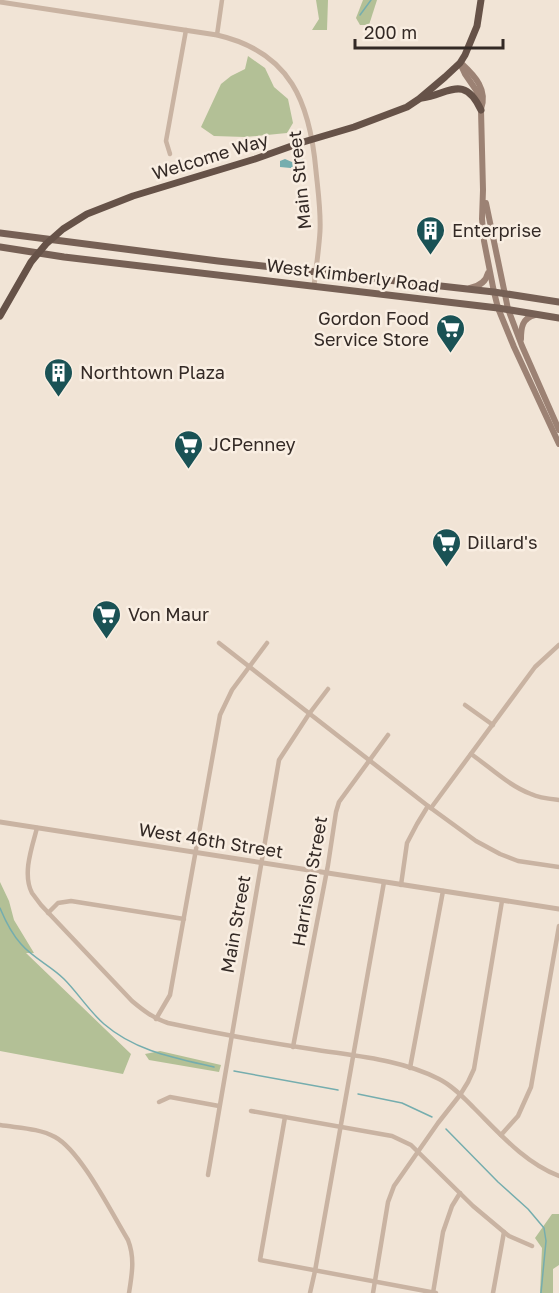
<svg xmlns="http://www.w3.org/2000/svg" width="559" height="1293" viewBox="0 0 559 1293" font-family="'Golos Text',sans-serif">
<rect width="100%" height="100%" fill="#f1e4d6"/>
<g fill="#b3c096">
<polygon points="316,0 328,0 327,30 312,30 319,19"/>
<polygon points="363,0 377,0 369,25 360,25 356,18"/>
<polygon points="248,56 265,68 274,87 288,99 293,123 287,133 245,137 214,136 201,127 221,84 231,76 245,69"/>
<polygon points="0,882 9,901 14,920 34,953 26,953 131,1054 123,1074 0,1051"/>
<polygon points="160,1051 221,1065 219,1072 149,1060 145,1054"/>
<polygon points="552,1214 559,1214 559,1265 553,1269 553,1293 540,1293 542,1248 535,1238"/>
</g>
<polygon fill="#75adae" points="295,155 300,155 304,160 304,166 301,169 280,167 280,161 285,159 292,162"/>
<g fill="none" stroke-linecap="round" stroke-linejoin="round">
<g stroke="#75adae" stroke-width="1.5">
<polyline points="360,15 371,0"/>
<path d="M0,908c5,12 12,26 21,36 12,14 30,22 43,35 14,14 25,32 40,45 31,27 71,34 110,43"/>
<polyline points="234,1071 338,1090"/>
<polyline points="358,1094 402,1103 432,1117"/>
<polyline points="446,1129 498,1182 528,1209 544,1228 546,1241 541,1293"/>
</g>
<g stroke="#c9b3a2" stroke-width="4.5">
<polyline points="217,35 222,0"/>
<polyline points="170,154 166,141 186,30"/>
<polyline points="219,643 428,806 476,841 500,854 518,861 559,867"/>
<polyline points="465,705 493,725"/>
<path d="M471,754c19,13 38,32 60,40 8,4 19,5 28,6"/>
<polyline points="431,808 535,667 559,645"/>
<path d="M37,828c-5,19 -15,46 -5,65 3,4 6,8 9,12l91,96c12,10 21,17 36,22 47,10 95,19 143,26 43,7 89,10 128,30 14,7 25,19 35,29 26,26 51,55 85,68"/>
<polyline points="401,885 407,843 417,824 428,806"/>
<polyline points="48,913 58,903 71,901 184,919"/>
<polyline points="156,1019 170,995 220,715 232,690 267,643"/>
<polyline points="293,1047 328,865 336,812 339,802 388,735"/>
<polyline points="410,1068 443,891"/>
<polyline points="159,1102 170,1097 219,1106"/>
<polyline points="251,1111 392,1136 411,1145 473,1206 504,1232 509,1236 532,1246"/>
<polyline points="285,1117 260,1260 436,1293"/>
<path d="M0,1125c18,3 39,3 55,12 26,14 57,77 73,103 7,18 4,34 1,53"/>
<polyline points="501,1135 518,1116 531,1087 559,926"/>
<polyline points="208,1175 279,760 309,714 328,689"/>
<polyline points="310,1293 315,1271 384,882"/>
<polyline points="373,1293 388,1202 394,1186 438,1123 460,1095 468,1082 474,1069 502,901"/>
<polyline points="433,1293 443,1232 452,1206 460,1193"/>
<polyline points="493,1293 504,1232"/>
</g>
<g stroke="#c9b3a2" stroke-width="5">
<path d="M0,2l217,33c74,17 93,68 99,136 2,20 5,40 4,60 -1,18 -4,37 -6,55"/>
<polyline points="0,822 559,909"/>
</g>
<g stroke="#9c8274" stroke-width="6">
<polyline points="460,63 465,74 476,90 481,110 483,190 482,219 484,241 494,292 498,308 514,347 559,444"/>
<path d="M462,64c13,12 26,26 19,45"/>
<polyline points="486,203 508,309 522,346 559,430"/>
<path d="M470,288c10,-2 16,-6 18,-15"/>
<path d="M521,339c0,-11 1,-21 14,-24"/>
</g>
<g stroke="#766055" stroke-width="7">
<polyline points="0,233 218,261 494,292 559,302"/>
<polyline points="0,247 64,257 498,308 559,318"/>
</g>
<g stroke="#665248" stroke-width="7">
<path d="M422,98c27,-4 42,-24 59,12"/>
<polyline points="0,316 31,262 46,244 63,229 87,214 133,196 255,159 300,143 354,127 407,107 419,99 445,77 460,63 465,55 477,26 481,0"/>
</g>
</g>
<defs>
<symbol id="building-pin" viewBox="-11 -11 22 30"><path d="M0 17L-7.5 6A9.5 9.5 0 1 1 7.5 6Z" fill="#1a5255" stroke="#f9eee2"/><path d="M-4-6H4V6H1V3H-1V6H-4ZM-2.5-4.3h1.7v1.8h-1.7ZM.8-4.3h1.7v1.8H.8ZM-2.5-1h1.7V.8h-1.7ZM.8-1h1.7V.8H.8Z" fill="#fff"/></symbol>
<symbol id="supermarket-pin" viewBox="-11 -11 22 30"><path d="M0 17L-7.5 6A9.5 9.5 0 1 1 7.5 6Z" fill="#1a5255" stroke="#f9eee2"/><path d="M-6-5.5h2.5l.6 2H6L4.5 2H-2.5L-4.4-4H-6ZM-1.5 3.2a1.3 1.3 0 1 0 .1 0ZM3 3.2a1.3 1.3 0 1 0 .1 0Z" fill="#fff"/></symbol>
</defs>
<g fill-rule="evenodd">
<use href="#building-pin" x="414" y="214" width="33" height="45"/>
<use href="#supermarket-pin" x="434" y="312" width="33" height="45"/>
<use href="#building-pin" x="42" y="356" width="33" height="45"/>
<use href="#supermarket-pin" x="172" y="428" width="33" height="45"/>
<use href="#supermarket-pin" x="430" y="526" width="33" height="45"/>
<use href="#supermarket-pin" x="90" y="598" width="33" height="45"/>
</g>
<g text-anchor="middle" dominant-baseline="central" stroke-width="5" stroke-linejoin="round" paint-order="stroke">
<g font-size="18" fill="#332925" stroke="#f9eee2">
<text transform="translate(210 156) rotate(-17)">Welcome Way</text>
<text transform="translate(299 180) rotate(-96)">Main Street</text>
<text transform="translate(353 275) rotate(7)">West Kimberly Road</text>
<text transform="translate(211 840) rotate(9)">West 46th Street</text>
<text transform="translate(309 881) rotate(-80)">Harrison Street</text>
<text transform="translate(235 924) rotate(-80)">Main Street</text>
</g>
<g font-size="18" fill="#332925" stroke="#f9eee2" text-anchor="start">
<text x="452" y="230">Enterprise</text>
<text x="429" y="318" text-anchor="end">Gordon Food<tspan x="429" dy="21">Service Store</tspan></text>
<text x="80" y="372">Northtown Plaza</text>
<text x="209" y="444">JCPenney</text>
<text x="467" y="542">Dillard's</text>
<text x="128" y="614">Von Maur</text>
</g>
</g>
<path d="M355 39v9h148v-9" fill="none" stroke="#332925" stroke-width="3"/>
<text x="364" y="39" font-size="18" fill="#332925" stroke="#f9eee2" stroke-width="4.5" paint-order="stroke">200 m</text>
</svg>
